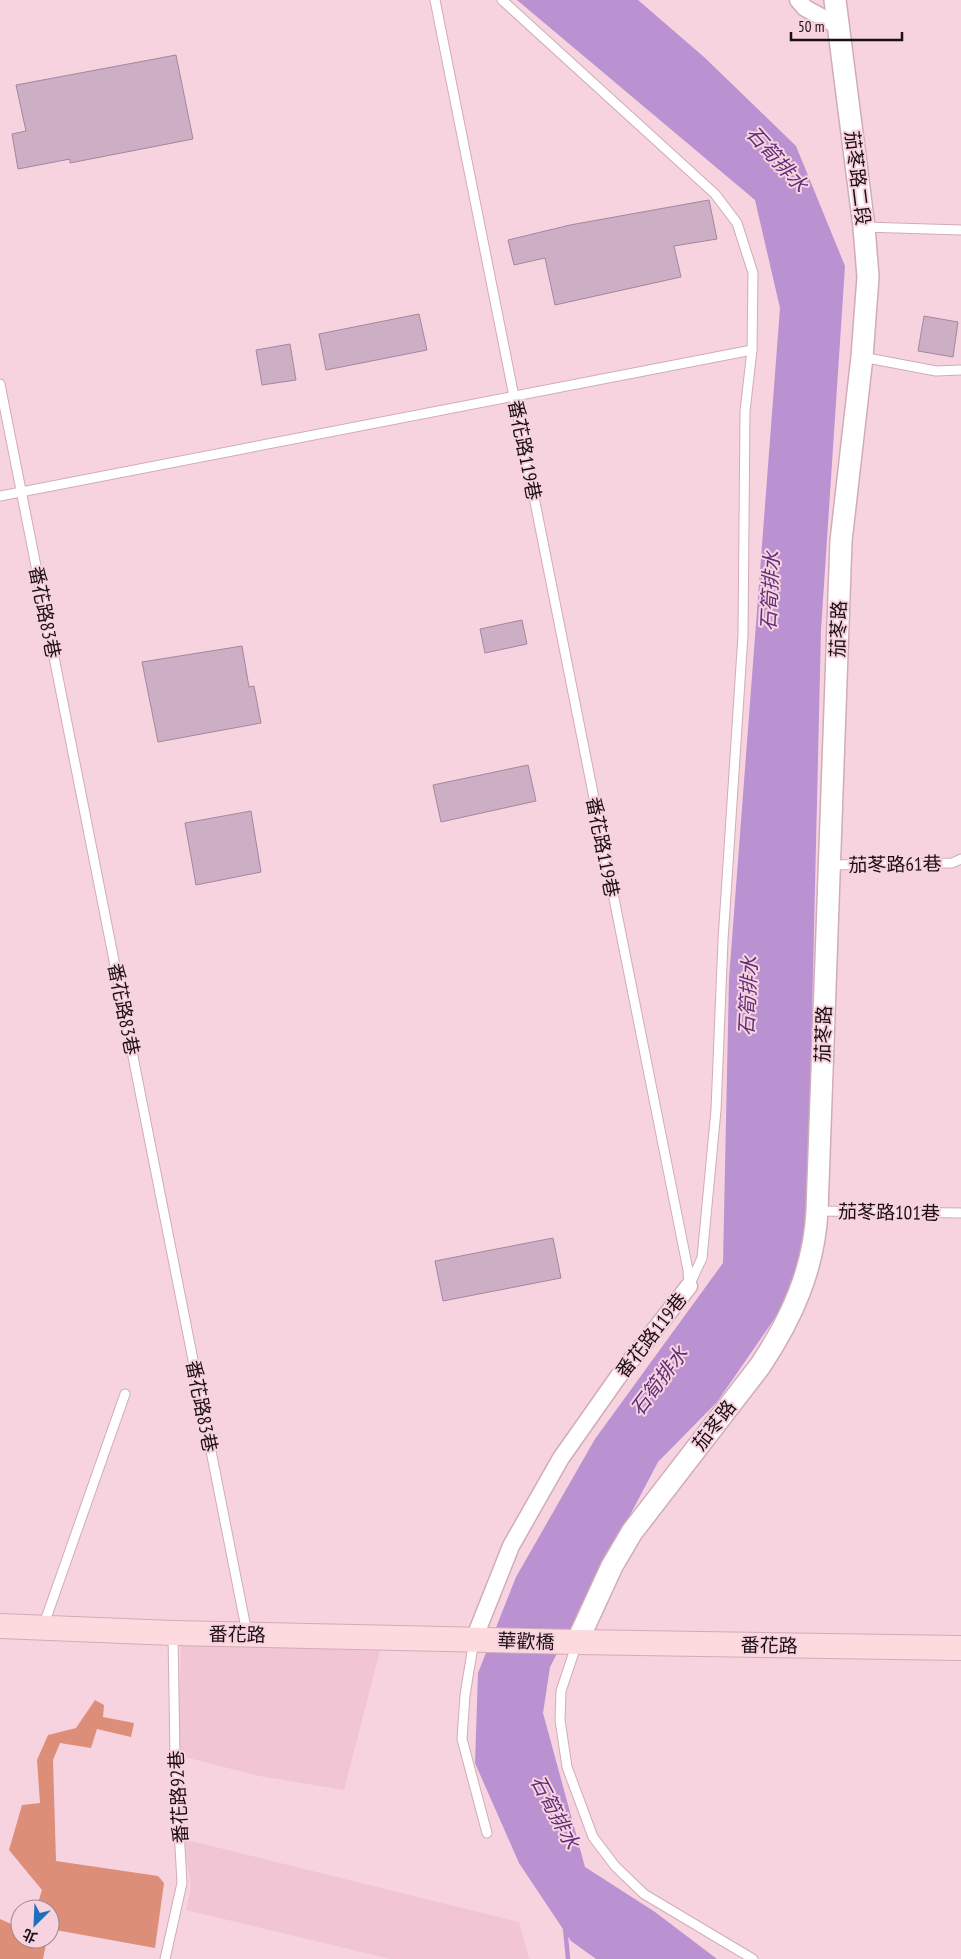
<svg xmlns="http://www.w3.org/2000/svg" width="961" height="1959" viewBox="0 0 961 1959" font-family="'PT Sans Narrow','Noto Sans TC',sans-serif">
<rect width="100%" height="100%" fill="#f7d3e0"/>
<g fill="#f2c5d5">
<polygon points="181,1644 380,1651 344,1790 259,1776 177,1755"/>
<polygon points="183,1839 519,1922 529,1959 390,1959 186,1910 191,1887"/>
</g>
<g fill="#dd8e78">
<polygon points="95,1700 104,1705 103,1717 134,1723 131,1737 97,1729 91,1748 60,1743 53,1760 56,1861 158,1876 164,1883 155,1948 50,1929 50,1909 36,1909 42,1890 9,1850 22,1805 40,1803 37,1760 48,1735 76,1728"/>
<polygon points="0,1919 20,1928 20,1939 47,1939 43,1959 0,1959"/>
</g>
<polygon fill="#ba91d1" points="517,0 638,0 704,57 796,146 845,266 821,630 806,1273 717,1402 658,1462 550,1667 543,1713 585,1867 655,1912 717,1959 596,1959 571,1941 519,1863 475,1763 478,1673 516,1577 595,1439 723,1263 729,979 780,308 755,200"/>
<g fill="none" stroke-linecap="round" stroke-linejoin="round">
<polyline stroke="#ba91d1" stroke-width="4.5" points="565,1927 568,1959"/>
</g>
<g fill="#ccafc5" stroke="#a3879d">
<polygon points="176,55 193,139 70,163 70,159 18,169 12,134 26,131 16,85"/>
<polygon points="709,200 717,239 674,246 681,277 555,305 545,258 514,265 508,240 570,225"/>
<polygon points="419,314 427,350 326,370 319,334"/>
<polygon points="924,316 958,322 953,357 918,351"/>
<polygon points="290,344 296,380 262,385 256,350"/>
<polygon points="522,620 527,644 485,653 480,629"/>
<polygon points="242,646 249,687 254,686 261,723 158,742 142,662"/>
<polygon points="528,765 536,801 441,822 433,785"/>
<polygon points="251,811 261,872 196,885 185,823"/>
<polygon points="553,1238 561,1278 443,1301 435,1261"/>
</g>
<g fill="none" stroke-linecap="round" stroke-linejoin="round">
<defs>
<g id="service">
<polyline points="435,0 688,1270 689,1286"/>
<polyline points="502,0 715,194 737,223 753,273 752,350 745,411 743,635 723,940 716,1110 702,1258 689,1286"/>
<polyline points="864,227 961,230"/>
<polyline points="862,357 936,371 961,370"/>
<polyline points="0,384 247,1633"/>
<polyline points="0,496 752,350"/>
<polyline points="829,865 952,863 961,859"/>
<polyline points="817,1211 961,1213"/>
<polyline points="43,1627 125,1394"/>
<polyline points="474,1640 465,1695 462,1739 487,1833"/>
<polyline points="577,1643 561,1691 560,1720 567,1767 593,1837 615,1866 644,1894 753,1959"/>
<polyline points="165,1959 182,1883 175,1757 173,1634"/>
</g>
<g id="minor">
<polyline points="798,0 805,8 838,26"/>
<polyline points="474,1639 511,1546 561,1458 618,1377 689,1286"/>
</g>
<path id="tertiary" d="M577,1642l35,-76 20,-34 128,-166c32,-48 54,-97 57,-155l24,-670 21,-184 6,-80 -4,-50 -29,-227"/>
<polyline id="secondary" points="0,1626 173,1633 577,1642 961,1648"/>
</defs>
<use href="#service" stroke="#d0acb9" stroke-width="11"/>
<use href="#minor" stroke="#d0acb9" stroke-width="19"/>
<use href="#tertiary" stroke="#d0acb9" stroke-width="24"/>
<use href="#secondary" stroke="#d0acb9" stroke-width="26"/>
<use href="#service" stroke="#fff" stroke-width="9"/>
<use href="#minor" stroke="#fff" stroke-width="16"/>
<use href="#tertiary" stroke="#fff" stroke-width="21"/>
<use href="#secondary" stroke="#fddadd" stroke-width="24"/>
</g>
<g text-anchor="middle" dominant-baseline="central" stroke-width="4" stroke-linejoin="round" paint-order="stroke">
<g font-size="19" fill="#1b0f14" stroke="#f7d3e0">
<text transform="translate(858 178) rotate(83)">茄苳路二段</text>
<text transform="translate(525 450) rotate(79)">番花路119巷</text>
<text transform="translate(45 612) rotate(79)">番花路83巷</text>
<text transform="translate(838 629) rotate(-88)">茄苳路</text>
<text transform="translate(603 847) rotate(79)">番花路119巷</text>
<text transform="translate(895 864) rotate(-1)">茄苳路61巷</text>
<text transform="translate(124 1009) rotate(79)">番花路83巷</text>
<text transform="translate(823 1034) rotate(-88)">茄苳路</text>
<text transform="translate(889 1212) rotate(1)">茄苳路101巷</text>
<text transform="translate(651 1335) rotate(-52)">番花路119巷</text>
<text transform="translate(202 1406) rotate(79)">番花路83巷</text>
<text transform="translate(714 1425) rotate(-52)">茄苳路</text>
<text transform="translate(237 1634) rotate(1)">番花路</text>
<text transform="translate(526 1641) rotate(2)">華歡橋</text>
<text transform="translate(769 1645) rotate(1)">番花路</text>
<text transform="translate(178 1797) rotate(-93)">番花路92巷</text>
</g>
<g font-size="20" font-style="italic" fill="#602d79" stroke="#f7d3e0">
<text transform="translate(777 159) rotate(48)">石筍排水</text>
<text transform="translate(770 591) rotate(-87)">石筍排水</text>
<text transform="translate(748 996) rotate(-87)">石筍排水</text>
<text transform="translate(659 1381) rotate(-53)">石筍排水</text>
<text transform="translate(555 1812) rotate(62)">石筍排水</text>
</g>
</g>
<g transform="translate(35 1924) rotate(204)"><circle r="24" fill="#f7d3e0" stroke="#9f858e"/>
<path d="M0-4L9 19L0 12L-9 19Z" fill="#1a70be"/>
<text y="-8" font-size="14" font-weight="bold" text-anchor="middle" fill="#1b0f14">北</text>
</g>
<path d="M791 32v8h111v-8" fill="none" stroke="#1b0f14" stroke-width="2.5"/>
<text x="798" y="32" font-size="15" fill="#1b0f14" stroke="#f7d3e0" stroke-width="4" paint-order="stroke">50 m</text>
</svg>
